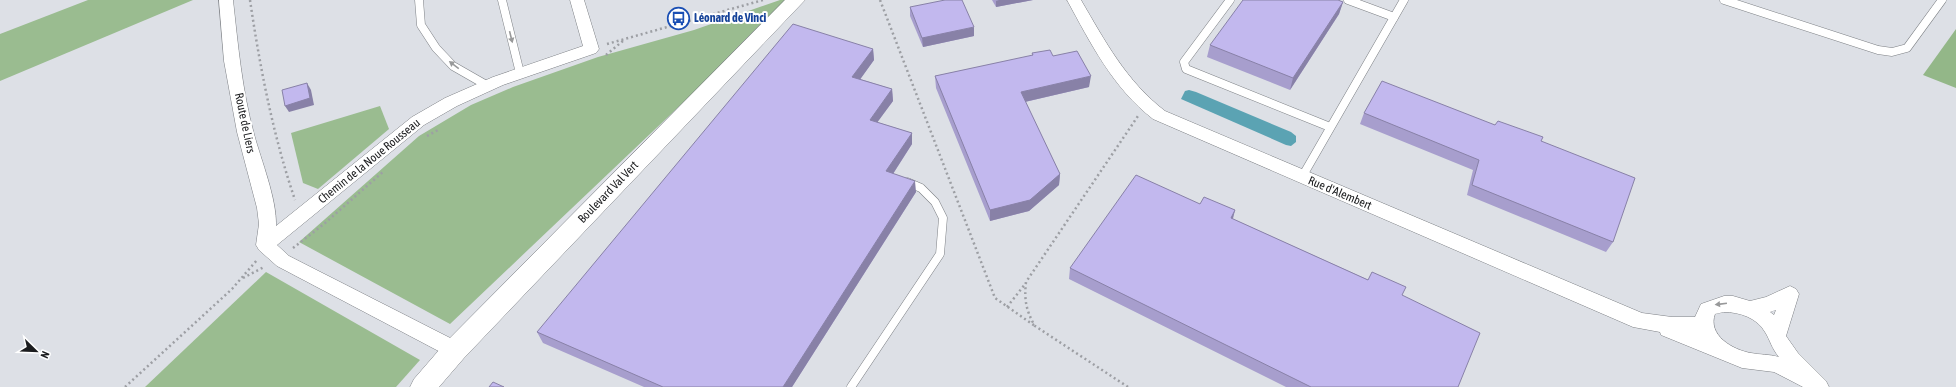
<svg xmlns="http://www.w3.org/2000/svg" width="1956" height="387" viewBox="0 0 1956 387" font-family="'Asap Condensed',sans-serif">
<rect width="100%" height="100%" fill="#dde0e6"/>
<g fill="#9abc90">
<polygon points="88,0 193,0 0,81 0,34"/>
<polygon points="780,0 791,0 450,324 299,242 419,136 471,105 513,87 598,57 694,30"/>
<polygon points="380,106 389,129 318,189 303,183 291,133"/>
<polygon points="266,272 420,360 396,387 145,387"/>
</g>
<polygon fill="#93b788" points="1956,29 1956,88 1923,75"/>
<polygon fill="#5ba3b3" points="1189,90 1196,92 1291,132 1296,136 1296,142 1291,146 1286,145 1181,99 1185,91"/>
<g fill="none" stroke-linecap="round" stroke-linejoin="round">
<defs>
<g id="lane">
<polyline points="419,0 421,25 436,48 453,66 488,86"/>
<polyline points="502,0 520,73"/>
<polyline points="1230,0 1184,62 1186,69 1330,127"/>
<polyline points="1348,0 1394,17"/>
<polyline points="1724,0 1878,50 1892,52 1907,48 1942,0"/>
<polyline points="1302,177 1404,0"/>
<polyline points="851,387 940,254 943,218 935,202 921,188 907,182"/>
</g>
<g id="street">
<path d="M219,0h14c5,45 9,90 21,134 7,26 23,65 22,92l136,-109 33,-19 48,-21 90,-31 -13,-46h14l15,49 -3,4 -93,32 -46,21 -33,19 -147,120 12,11 173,88 3,6 -3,6 -7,2 -7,-2 -171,-90 -18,-16 -3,-5 3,-21 -2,-16 -20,-76 -13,-71z"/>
<path d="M1067,0h14c24,41 45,81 84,111l477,202 30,4h23l6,-13 23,-8h9l17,5 16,-4 24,-11 6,3 3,5 -13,42 12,17 28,28 3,6h-26l-29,-15 -32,-4 -81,-33 -1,-3 -27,-5 -480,-208c-40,-31 -62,-75 -86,-119zM1776,310l-2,5 -4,-3zM1724,312c16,0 33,6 41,20 5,8 7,17 14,25 -10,-3 -19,-2 -28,-4 -18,-3 -44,-18 -36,-39z"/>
</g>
<polygon id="secondary" points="785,0 805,0 464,358 439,387 410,387 414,379 446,342"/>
</defs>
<use href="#lane" stroke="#7d8085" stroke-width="9"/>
<use href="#street" stroke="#7d8085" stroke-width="1"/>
<use href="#secondary" stroke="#7d8085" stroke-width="1"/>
<g stroke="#9d9fa4" stroke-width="2.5" stroke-dasharray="2 3" stroke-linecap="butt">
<path d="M250,0c10,68 23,135 45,200"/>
<polyline points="880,0 995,298 1035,326"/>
<polyline points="607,44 763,0"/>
<polyline points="606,55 624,40"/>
<polyline points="427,136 438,130"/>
<polyline points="293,248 324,224 384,171"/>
<polyline points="243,278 264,267"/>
<polyline points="1007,307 1026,283"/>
<polyline points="125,387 232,289 257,260"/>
<path d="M1128,387l-93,-61c-9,-15 -11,-27 -9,-44l112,-166"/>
</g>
<use href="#lane" stroke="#fff" stroke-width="8"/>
<use href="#street" fill="#fff" fill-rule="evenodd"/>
<use href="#secondary" fill="#fff" fill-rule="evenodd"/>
</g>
<g fill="#a79ecd">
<polygon points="992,0 1033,0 996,7"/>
<polygon points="1340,1 1343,2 1339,14 1290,90 1207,57 1210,45"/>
<polygon points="910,7 974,36 923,47 910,16"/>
<polygon points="873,49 874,60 860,79 892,89 893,101 877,122 912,133 912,144 893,174 916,192 792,387 644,387 543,343 537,332"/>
<polygon points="1032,53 1053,56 1089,87 1025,102 1060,174 1059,185 1029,211 990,221 936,88 935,76 1032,56"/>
<polygon points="1364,113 1495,125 1541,141 1613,242 1606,252 1467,195 1473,170 1360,124"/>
<polygon points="1200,204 1235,210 1233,219 1402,295 1458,387 1286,387 1069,279 1070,268"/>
</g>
<g fill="#8881a7">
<polygon points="999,0 1033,0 996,7 996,1"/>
<polygon points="1343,2 1339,14 1290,90 1293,78"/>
<polygon points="974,27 974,36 923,47 922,38"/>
<polygon points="873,49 874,60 854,88 852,77"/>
<polygon points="1091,76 1089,87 1020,103 1021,92"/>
<polygon points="307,83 311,90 314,105 289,112 285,106"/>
<polygon points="892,89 893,101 871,131 870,120"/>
<polygon points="912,133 912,144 887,183 886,171"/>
<polygon points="1060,174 1059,185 1029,211 990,221 990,210"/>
<polygon points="915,181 916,192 792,387 783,387"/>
<polygon points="1235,210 1232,221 1231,218"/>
</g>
<g fill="#c2b8ee" stroke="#8881a7">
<polygon points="945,0 962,0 974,27 922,38 910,7"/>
<polygon points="1243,0 1338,0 1343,2 1293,78 1210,45"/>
<polygon points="793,24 873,49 852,77 892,89 870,120 912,133 886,171 915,181 783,387 663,387 537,332"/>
<polygon points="1050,50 1053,56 1077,51 1091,76 1021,92 1060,174 1030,200 990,210 935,76 1033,55 1032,53"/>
<polygon points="1382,81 1495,125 1498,121 1543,137 1541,141 1635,178 1613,242 1472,185 1479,160 1364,113"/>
<polygon points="307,83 310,98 285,106 282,90"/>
<polygon points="1136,175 1200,204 1204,197 1235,210 1231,218 1368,280 1372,272 1406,287 1402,295 1480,333 1458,387 1311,387 1070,268"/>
<polygon points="493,382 504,387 489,387"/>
</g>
<defs><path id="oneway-solid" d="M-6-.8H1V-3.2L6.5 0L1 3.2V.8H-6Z"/></defs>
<g fill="#98999a">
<use href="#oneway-solid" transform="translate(511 37) rotate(76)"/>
<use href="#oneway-solid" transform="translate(454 65) rotate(-143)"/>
<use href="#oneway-solid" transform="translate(1721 304) rotate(173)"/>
</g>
<defs>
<symbol id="bus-ring" viewBox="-11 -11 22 22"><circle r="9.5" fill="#fff" stroke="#1a4fb4" stroke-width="1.5"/><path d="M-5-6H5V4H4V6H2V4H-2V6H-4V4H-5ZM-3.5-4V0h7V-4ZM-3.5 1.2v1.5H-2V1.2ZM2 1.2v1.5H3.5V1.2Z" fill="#1a4fb4"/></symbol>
</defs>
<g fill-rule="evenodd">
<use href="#bus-ring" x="666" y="6" width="25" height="25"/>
</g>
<g text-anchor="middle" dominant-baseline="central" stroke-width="4" stroke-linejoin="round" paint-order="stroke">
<g font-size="12" font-weight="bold" fill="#164399" stroke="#fff" text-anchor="start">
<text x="694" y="18">Léonard de Vinci</text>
</g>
<g font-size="12" fill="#1b1c1e" stroke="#fff">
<text transform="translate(245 123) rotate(78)">Route de Liers</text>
<text transform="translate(369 161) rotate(-39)">Chemin de la Noue Rousseau</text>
<text transform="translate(608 192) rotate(-46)">Boulevard Val Vert</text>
<text transform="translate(1340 193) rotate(23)">Rue d'Alembert</text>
</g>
</g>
<g transform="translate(36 351) rotate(113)" stroke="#ffffff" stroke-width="3" paint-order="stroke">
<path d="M0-3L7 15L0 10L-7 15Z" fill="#1b1c1e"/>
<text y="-6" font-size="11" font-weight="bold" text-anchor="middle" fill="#1b1c1e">N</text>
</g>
</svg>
